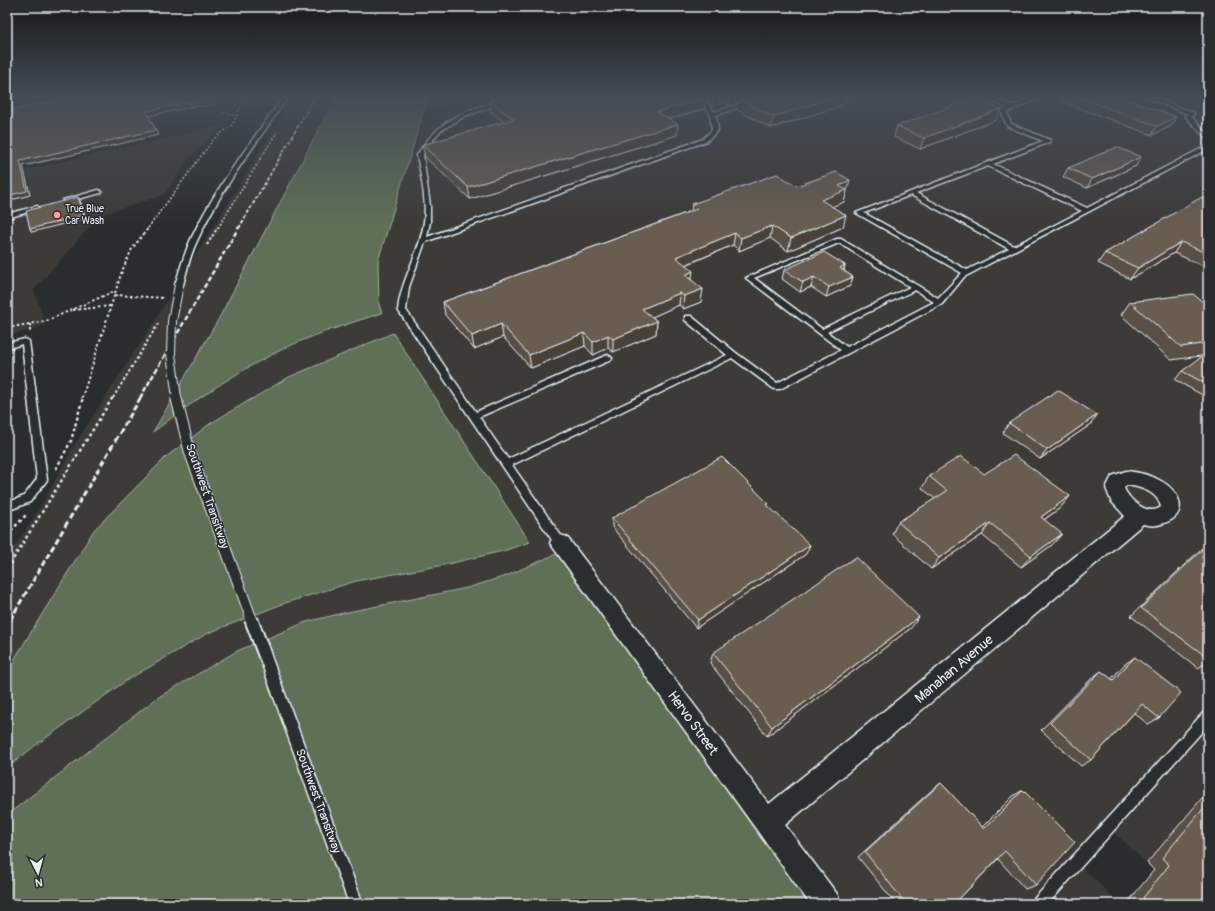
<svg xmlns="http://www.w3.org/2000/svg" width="1215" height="911" viewBox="0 0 1215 911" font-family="Pangolin,sans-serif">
<rect width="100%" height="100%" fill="#2a2d2e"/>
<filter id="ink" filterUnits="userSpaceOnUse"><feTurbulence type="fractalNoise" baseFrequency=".025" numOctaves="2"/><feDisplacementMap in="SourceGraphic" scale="8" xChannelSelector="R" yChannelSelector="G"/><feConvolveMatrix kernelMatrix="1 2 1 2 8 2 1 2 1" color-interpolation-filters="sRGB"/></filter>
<g filter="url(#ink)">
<g fill="#3d3b38">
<polygon points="294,97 336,97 218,320 153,431 201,396 274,353 379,305 378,261 420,119 504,97 1208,97 1208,904 1154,870 1108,827 1077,862 1119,904 827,904 565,551 506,576 467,588 343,613 306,622 237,651 157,698 7,815 7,768 36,745 127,680 208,633 285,603 356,581 444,565 503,551 530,542 393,333 323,362 289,377 252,398 94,530 7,671 7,557 34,518 75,444 154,322"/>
<polygon points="224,125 186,162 164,195 100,215 34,290 45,325 7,337 7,174"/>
</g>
<g fill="#606f57" stroke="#a4b0a8">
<path d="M336,97h92l-50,164 1,44 3,8c-37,12 -75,23 -109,41 -43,22 -82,49 -120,78l65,-112z"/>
<polygon points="393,333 530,542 503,551 444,565 356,581 285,603 208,633 127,680 36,745 7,768 7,671 94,530 166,457 211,423 289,377"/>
<polygon points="565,550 827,904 7,904 7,815 157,698 237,651 306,622 343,613 467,588 506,576"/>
</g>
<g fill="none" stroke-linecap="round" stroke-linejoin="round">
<defs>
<g id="service">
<path d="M283,97h5c-32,47 -68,93 -91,144 -7,14 -10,29 -14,44l-2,1h-4l-2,-1c5,-15 9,-30 15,-44 24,-52 60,-97 93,-144z"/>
<path d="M514,97h9l-58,19 -25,15 -9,11 -8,13 7,51v16l-3,15 276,-98 9,-9 -2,-16 -12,-17h5l11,15 49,-15h9l-56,18 2,15 -11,11 -282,101 -16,45 -3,23 70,102 129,-56 3,-1 4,3 -1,2 -132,57 29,42 219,-104 -42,-35v-4h6l45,37 41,30 64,-33 -95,-72 91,-39h4l97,59 24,-25 -106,-60 187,-72 -36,-15 -6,-15 6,-3 -24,-11h7l22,9 22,-9h8l-35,15 4,12 39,16v2l-57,22 94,44 119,-62 2,-1v4l-244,128 -22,27 -162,85h-6l-42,-31 -220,107 52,75 1,3 -1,3 -4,1 -4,-1 -158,-236c3,-31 22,-57 26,-88 3,-22 -3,-45 -7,-67 25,-40 53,-46 97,-58zM988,166l94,45 -68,35 -98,-53zM911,195l98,54 -42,21 -103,-57zM839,243l71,44 -88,42 -68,-51zM915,290l19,12 -87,45 -20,-15z"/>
<polygon points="1145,97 1153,97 1194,113 1194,115 1191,116 1208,135 1208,140 1186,117 1185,116 1188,114"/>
<polygon points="99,190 102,192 101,193 66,202 63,200"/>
<polygon points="37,206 40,208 39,209 7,218 7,214"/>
<polygon points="25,339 29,341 47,480 30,502 7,511 7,503 24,496 37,479 22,344 7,349 7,343"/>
<polygon points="265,651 269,652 271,656 363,904 349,904 259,656 261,652"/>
<polygon points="1208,710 1208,725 1048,904 1032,904 1034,899 1204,712"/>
</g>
<path id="minor" d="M1126,471c12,1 25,4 35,10 19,10 29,34 3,42 -7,3 -14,3 -21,1l-358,301 52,69 4,10h-31l-260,-361 3,-6 7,-2 7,2 202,267 356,-288 -14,-15 -5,-13 6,-12zM1127,485c14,2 31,7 34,22 -13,10 -32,-7 -37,-19z"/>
</defs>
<use href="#service" stroke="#e8f1f8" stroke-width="3"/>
<use href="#minor" stroke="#e8f1f8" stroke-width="3"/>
<g stroke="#e8f1f8" stroke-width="1.5" stroke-dasharray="2 2" stroke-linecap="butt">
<polyline points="224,112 236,116"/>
<polyline points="148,228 213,140 233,124 245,97"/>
<polyline points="218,228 277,132"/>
</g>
<g stroke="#e8f1f8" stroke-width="2" stroke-dasharray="2.5 2.5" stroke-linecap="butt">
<polyline points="207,245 218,227"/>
<polyline points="115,295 164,298"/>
<polyline points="73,310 111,306"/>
<polyline points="30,324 30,333"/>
<polyline points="7,328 46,321 115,291"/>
<polyline points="82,398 122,271 132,249 149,227"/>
<polyline points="113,398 158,324"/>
</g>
<g stroke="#e8f1f8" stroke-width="2.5" stroke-dasharray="3 3" stroke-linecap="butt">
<polyline points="56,469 71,441 83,397"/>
<polyline points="7,535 26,515"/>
<polyline points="7,569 113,397"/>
</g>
<use href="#service" fill="#2a2d2e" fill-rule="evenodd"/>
<use href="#minor" fill="#2a2d2e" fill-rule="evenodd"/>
<polyline stroke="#e8f1f8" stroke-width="2" stroke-dasharray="3.5 2" stroke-linecap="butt" points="239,228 315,97"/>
<polyline stroke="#e8f1f8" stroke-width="2.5" stroke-dasharray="5 2.5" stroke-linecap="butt" points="140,398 239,227"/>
<polyline stroke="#e8f1f8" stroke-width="3" stroke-dasharray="6 3" stroke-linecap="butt" points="10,620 141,397"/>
<polyline stroke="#e8f1f8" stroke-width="4" stroke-dasharray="8 4" stroke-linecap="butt" points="7,626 11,619"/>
<defs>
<polyline id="service-bridge-far2" points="177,398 171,354 172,321 179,285"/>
<polyline id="service-bridge-far1" points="176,397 190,453 252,620"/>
<polyline id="service-bridge" points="251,619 265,656"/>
</defs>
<use href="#service-bridge-far2" stroke="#e8f1f8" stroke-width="10" stroke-linecap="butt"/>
<use href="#service-bridge-far1" stroke="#e8f1f8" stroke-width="12" stroke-linecap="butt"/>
<use href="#service-bridge" stroke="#e8f1f8" stroke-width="16" stroke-linecap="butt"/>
<use href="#service-bridge-far2" stroke="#2a2d2e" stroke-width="8"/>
<use href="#service-bridge-far1" stroke="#2a2d2e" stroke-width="10"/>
<use href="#service-bridge" stroke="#2a2d2e" stroke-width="12"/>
</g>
<g fill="#5a5045" stroke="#e8f1f8">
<polygon points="505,97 855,97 844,101 843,105 771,128 737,110 738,103 729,106 724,103 712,106 706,98 704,109 669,119 677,135 470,199 425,157 422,145 504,122 491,112 489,101"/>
<polygon points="1062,97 1121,97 1176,117 1171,126 1152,135 1060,101"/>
<polygon points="215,101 216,105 191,107 148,116 158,135 23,166 30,195 7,201 7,111"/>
<polygon points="996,120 920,149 894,137 897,126"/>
<polygon points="1136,166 1087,188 1063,177 1068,168"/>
<polygon points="797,186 847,192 844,202 832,206 843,227 788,251 770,238 739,251 733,245 686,265 692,281 701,302 683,309 679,305 652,317 657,321 656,334 613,352 608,348 593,355 585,346 531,368 503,337 474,349 445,315 443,302 691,211 692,204"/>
<polygon points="1208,200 1208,268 1174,253 1130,279 1098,263 1105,253"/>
<polygon points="845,265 844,271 853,277 850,286 826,297 811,287 800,292 782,279 784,270"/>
<polygon points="1130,302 1208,306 1208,355 1171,360 1121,315"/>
<polygon points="1208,359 1208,398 1175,380 1182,371"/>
<polygon points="1009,423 1090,425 1040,459 1003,433"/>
<polygon points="984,474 1070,496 1060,508 1044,520 1052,545 1021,567 982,535 931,569 892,534 898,522 935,499 922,488 929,476"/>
<polygon points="768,506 806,554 696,628 612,527 612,518"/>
<polygon points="1208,543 1208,662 1198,668 1131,616 1201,549"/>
<polygon points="911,628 767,736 710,663 713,653"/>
<polygon points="1135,657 1159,718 1148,724 1134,713 1091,760 1081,766 1041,730 1092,678 1101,671 1111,679 1125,664"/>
<polygon points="941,783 982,827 1013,796 1023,790 1036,885 1025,889 998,859 954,904 896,904 858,857 933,789"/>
<polygon points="1208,791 1208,904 1130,904 1128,902 1154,870 1147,863"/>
</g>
<g fill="#4a4138" stroke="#e8f1f8">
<polygon points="713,97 725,97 724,103 712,106"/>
<polygon points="730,97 756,97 739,99 738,103 729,106"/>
<polygon points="834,97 855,97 844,101 843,105 771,128 773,117"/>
<polygon points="706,98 704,109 656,123 657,112"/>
<polygon points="189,102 191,107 148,116 146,111"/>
<polygon points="1001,109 996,120 920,149 924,138"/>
<polygon points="1176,117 1171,126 1152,135 1157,126"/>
<polygon points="678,124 677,135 470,199 468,187"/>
<polygon points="156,130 158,135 23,166 30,195 7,201 7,196 20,161"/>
<polygon points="1141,157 1136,166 1087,188 1092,179"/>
<polygon points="850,180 844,202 818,212 821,200 839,186"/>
<polygon points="78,197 80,200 86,218 32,232 30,229"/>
<polygon points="846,215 843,227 788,251 791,238"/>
<polygon points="772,226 770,238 739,251 741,238"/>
<polygon points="735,233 733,245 675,269 676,257"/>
<polygon points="1181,242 1174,253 1130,279 1138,268"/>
<polygon points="845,265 842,275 840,268"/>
<polygon points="693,271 691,283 685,275"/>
<polygon points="814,277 811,287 800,292 803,282"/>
<polygon points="853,277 850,286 826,297 829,287"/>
<polygon points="703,289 701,302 683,309 684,296"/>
<polygon points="680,293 679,305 641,322 642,309"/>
<polygon points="657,321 656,334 613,352 613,339"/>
<polygon points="501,324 503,337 474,349 472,336"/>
<polygon points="584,333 585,346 531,368 529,355"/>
<polygon points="608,335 608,348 593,355 593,342"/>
<polygon points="1097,415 1090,425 1040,459 1047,450"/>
<polygon points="1070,496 1060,508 1031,529 1041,517"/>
<polygon points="990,523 982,535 931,569 939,558"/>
<polygon points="1062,534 1052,545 1021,567 1031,556"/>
<polygon points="810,545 806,554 696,628 698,620"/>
<polygon points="919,617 911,628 767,736 772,727"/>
</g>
<g fill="#695d50" stroke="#e8f1f8">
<polygon points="74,97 212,97 215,101 189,102 146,111 156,130 20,161 27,191 7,196 7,111"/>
<polygon points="505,97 705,97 706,98 657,112 678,124 468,187 422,145 514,119 489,101"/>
<polygon points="743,97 834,97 773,117 739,99"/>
<polygon points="1078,97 1121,97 1176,117 1157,126"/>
<polygon points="974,98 1001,109 924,138 897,126"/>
<polygon points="1117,147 1141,157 1092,179 1068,168"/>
<polygon points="836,172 850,180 839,186 847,190 821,200 846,215 791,238 772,226 741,238 735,233 676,257 693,271 685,275 703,289 684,296 680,293 642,309 657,321 613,339 608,335 593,342 584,333 529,355 501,324 472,336 443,302 697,209 692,204 777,174 797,186"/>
<polygon points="78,197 84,215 30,229 26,211"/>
<polygon points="1202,197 1208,200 1208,254 1181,242 1138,268 1105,253"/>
<polygon points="824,252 845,265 840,268 853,277 829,287 814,277 803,282 784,270"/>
<polygon points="1193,294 1208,306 1208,343 1181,347 1130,302"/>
<polygon points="1203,356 1208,359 1208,385 1182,371"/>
<polygon points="1058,390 1097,415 1047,450 1009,423"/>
<polygon points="1014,455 1070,496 1041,517 1062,534 1031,556 990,523 939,558 898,522 947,491 929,476 961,456 984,474"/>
<polygon points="722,457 769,504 767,505 810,545 698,620 612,518"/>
<polygon points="1208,544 1208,658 1141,608"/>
<polygon points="856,557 919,617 772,727 713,653"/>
<polygon points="1135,657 1181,693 1159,718 1142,704 1091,760 1050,723 1101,671 1113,680"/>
<polygon points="941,783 984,829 1023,790 1075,842 1036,885 1005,851 954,904 906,904 865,852"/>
<polygon points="1208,803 1208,904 1149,904 1143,898 1169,865 1162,858"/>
</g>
</g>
<linearGradient id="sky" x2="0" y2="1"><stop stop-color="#171919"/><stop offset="0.43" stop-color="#444c57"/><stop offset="1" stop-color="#444c57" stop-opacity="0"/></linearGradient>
<rect width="1215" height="225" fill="url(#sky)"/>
<circle fill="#ff9aa2" stroke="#2a2d2e" stroke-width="1.5" cx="57" cy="215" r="4"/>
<g text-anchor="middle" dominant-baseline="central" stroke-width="3" stroke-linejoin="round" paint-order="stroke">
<g font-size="10" fill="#e8f1f8" stroke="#2a2d2e" text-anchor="start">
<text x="65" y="209">True Blue<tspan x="65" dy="12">Car Wash</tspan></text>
</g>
<g font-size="12" fill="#e8f1f8" stroke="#2a2d2e">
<text transform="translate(207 496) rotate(71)">Southwest Transitway</text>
<text transform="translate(318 801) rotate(70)">Southwest Transitway</text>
</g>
<g font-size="14" fill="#e8f1f8" stroke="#2a2d2e">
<text transform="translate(954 669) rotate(-40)">Manahan Avenue</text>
<text transform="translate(693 723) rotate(54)">Hervo Street</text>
</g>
</g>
<rect width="1215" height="911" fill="none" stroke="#2a2d2e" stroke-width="24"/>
<rect x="12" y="12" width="1191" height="887" fill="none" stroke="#e8f1f8" stroke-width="1.5" filter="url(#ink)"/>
<g transform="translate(38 873) rotate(174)" stroke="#2a2d2e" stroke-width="3" paint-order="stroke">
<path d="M0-3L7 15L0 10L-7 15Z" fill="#e8f1f8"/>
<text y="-6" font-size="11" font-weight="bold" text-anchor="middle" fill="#e8f1f8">N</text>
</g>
</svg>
